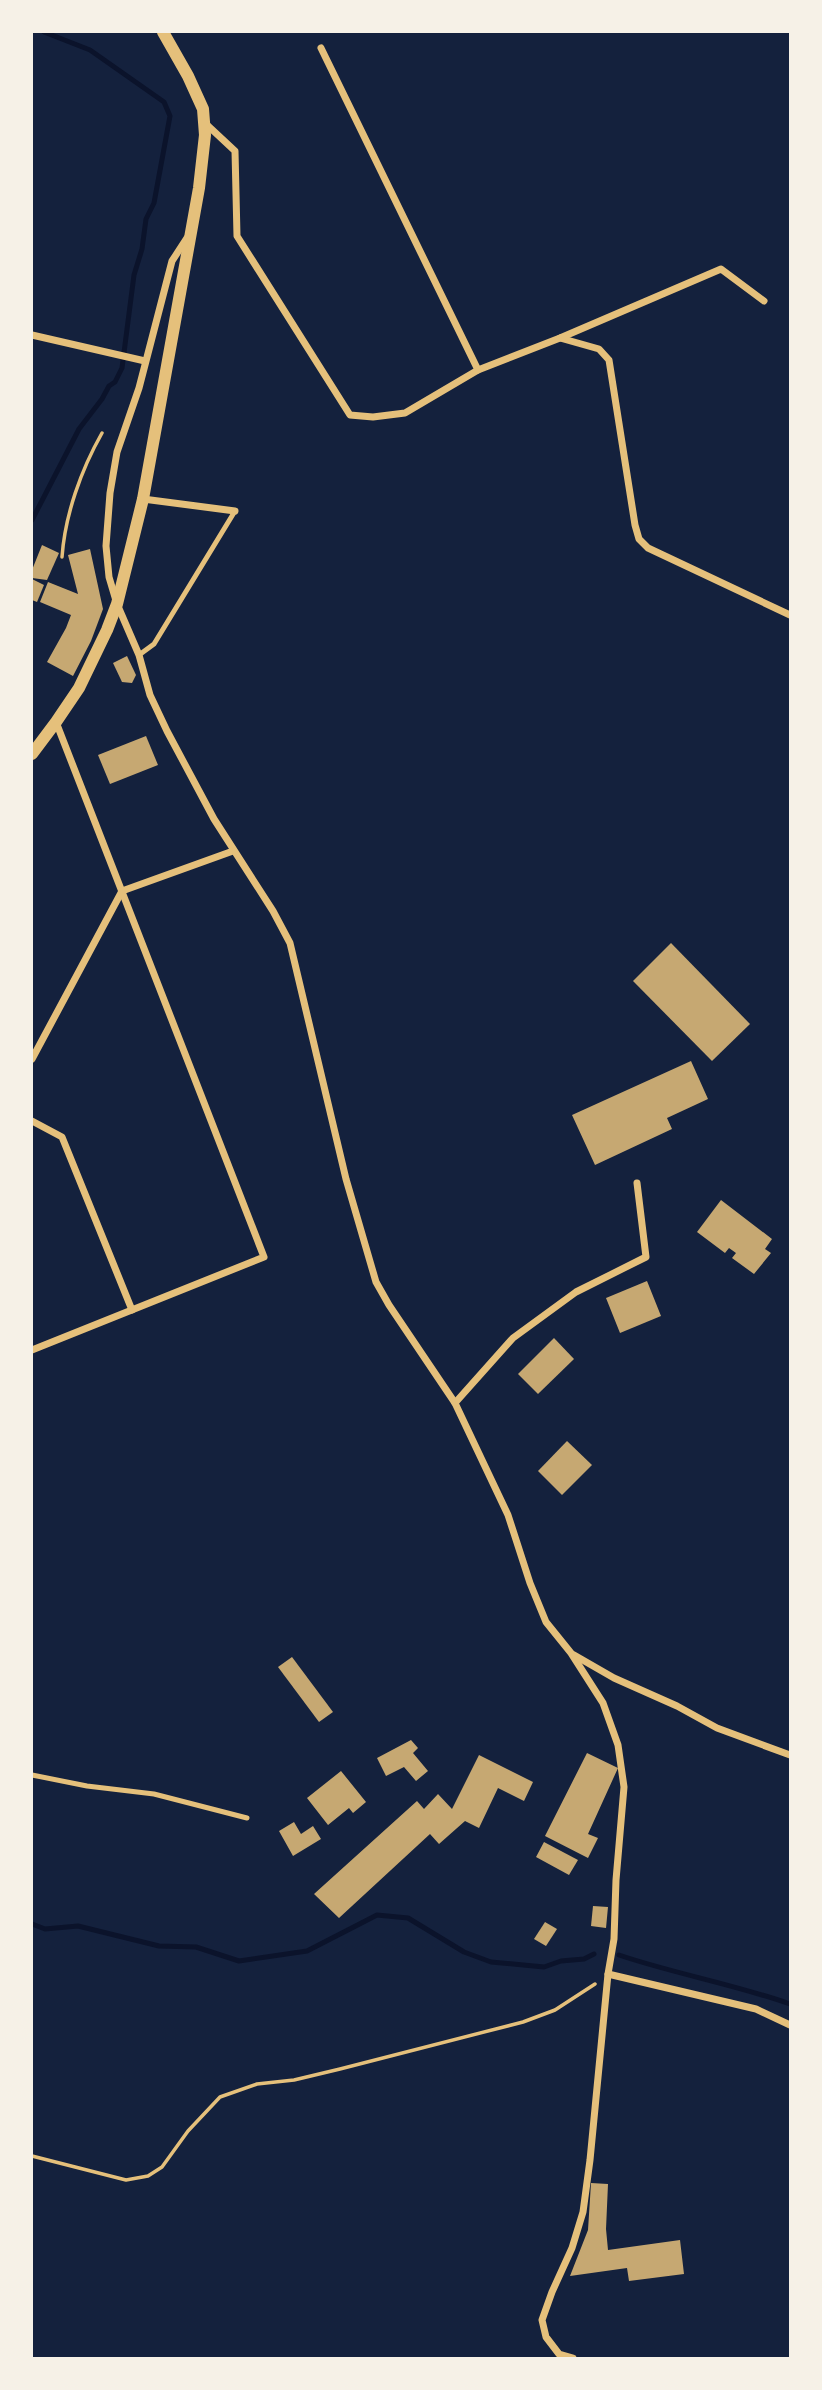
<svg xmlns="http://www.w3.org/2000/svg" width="822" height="2390" viewBox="0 0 822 2390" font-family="'Work Sans',sans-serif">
<rect width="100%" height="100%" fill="#14213d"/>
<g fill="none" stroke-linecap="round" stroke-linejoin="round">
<g stroke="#0b132b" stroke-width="5">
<polyline points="32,520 79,429 102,399 109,386 115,382 122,368 134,275 142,249 146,219 154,203 170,116 164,102 90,50 44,32"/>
<polyline points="32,1924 45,1929 78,1926 159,1946 196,1947 239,1961 307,1951 377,1915 408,1918 464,1952 491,1962 544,1967 561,1961 584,1959 594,1954"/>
<path d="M619,1955c56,19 115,29 171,49"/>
</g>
</g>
<g fill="#c6a872">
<polygon points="42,545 59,553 47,580 32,578 32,570"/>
<polygon points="90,549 103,609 91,641 73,676 47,662 66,628 71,615 40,602 48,582 78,594 68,555"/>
<polygon points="32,579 44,585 37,602 32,600"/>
<polygon points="127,656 136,675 132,683 122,682 113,663"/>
<polygon points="146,736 158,765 110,784 98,755"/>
<polygon points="671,943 750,1024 712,1061 633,981"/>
<polygon points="691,1061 708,1099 667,1118 672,1129 595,1165 572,1115"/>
<polygon points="721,1200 772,1239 765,1249 771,1253 754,1274 732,1258 736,1253 729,1248 725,1253 697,1232"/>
<polygon points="647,1281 661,1316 620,1333 606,1298"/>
<polygon points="554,1338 574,1359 538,1394 518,1374"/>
<polygon points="567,1441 592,1465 562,1495 538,1471"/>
<polygon points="292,1657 333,1712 319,1722 278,1667"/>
<polygon points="411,1740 418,1748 413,1753 428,1771 416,1781 404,1767 386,1776 377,1758"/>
<polygon points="587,1753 618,1768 588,1834 598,1838 588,1858 545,1836"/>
<polygon points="479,1755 533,1782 524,1801 498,1788 479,1828 465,1821 439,1844 430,1834 339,1918 314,1894 417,1801 424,1809 438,1794 452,1809"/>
<polygon points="341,1771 366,1802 353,1813 349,1808 328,1825 307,1798"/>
<polygon points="294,1822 301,1834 313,1826 321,1839 293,1856 279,1831"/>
<polygon points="544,1842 578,1860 569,1875 536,1857"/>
<polygon points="593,1906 608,1907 606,1928 591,1926"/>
<polygon points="545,1922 557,1929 546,1946 534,1939"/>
<polygon points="591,2183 608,2184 606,2229 608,2250 680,2240 684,2274 629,2281 627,2268 570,2276 588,2230"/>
</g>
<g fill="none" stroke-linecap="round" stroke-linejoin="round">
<g stroke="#e5c07b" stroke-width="3.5">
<path d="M62,557c3,-42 19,-87 40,-124"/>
<polyline points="32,2156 126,2180 148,2176 162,2167 188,2131 220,2097 257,2084 294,2080 340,2069 523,2022 555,2010 595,1984"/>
</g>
<g stroke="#e5c07b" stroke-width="5">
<polyline points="139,655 154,644 235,511"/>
<polyline points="32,1775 87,1786 154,1794 247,1818"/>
</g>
<g stroke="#e5c07b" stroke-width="7">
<polyline points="205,123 235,151 237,236 350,415 373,417 405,413 478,370 321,48"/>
<polyline points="187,238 172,261 139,388 117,452 110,493 106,546 109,577 117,604 139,655 150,695 167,731 214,819 273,911 290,943 346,1179 376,1282 389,1305 455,1403 508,1515 530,1583 546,1622 571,1653 603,1703 618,1745 624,1787 616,1880 614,1939 608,1974 590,2160 583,2212 572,2248 552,2292 542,2320 546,2337 559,2354 573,2358"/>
<polyline points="32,335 145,361"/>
<polyline points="560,338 599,349 609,360 635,525 639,539 648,548 790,615"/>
<polyline points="478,370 560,338 721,269 764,301"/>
<polyline points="143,499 235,511"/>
<polyline points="32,1059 122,891 233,851"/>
<polyline points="32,1121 62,1137 132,1310"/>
<polyline points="32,1350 264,1257 56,722"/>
<polyline points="455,1403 513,1338 576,1292 646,1257 637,1183"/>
<polyline points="574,1655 614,1678 677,1706 717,1728 790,1755"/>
<polyline points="608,1974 756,2009 790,2025"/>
</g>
<polyline stroke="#e5c07b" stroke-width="12" points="32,754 56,722 79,688 107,630 117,604 143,499 199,188 205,135 203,109 188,76 163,32"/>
</g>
<rect width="822" height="2390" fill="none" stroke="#f6f1e7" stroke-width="66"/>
</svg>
